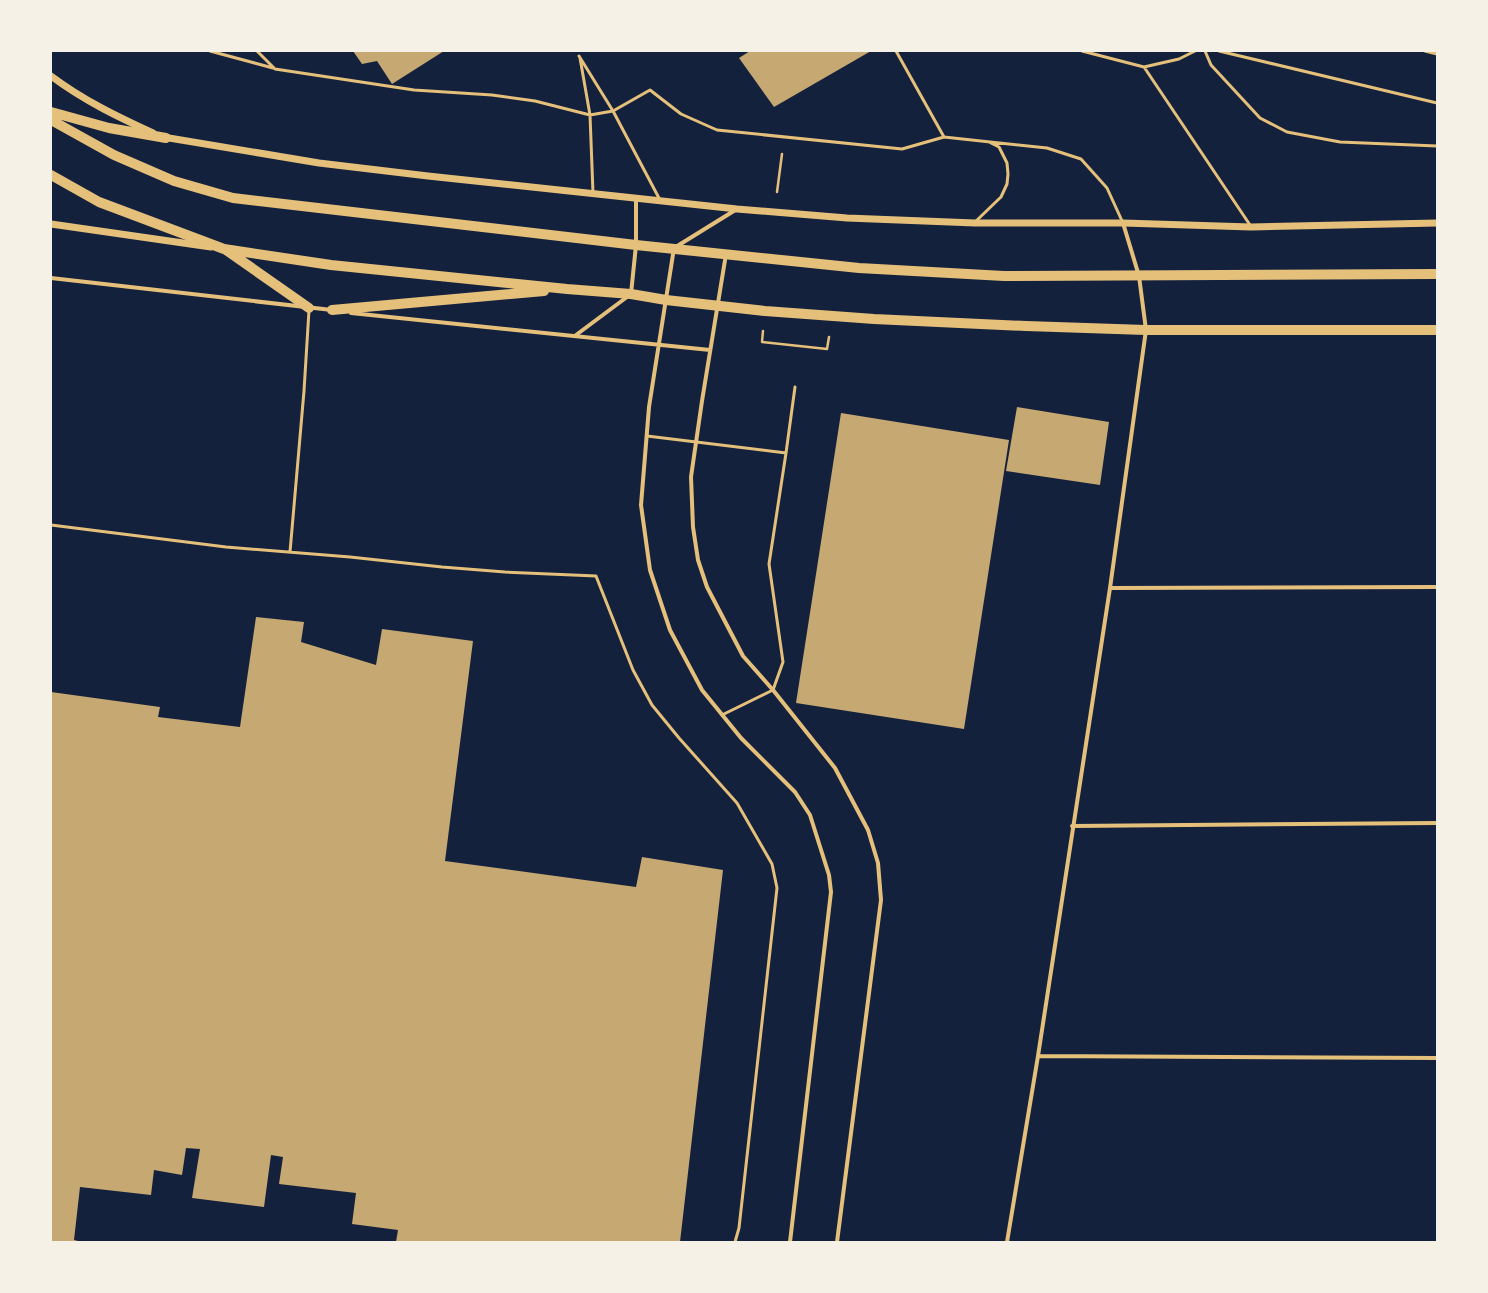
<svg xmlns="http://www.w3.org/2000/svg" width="1488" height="1293" font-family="Helvetica,sans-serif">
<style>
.building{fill:#c6a872}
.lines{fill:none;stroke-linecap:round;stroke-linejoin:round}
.path{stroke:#e5c07b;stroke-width:2.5}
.service{stroke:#e5c07b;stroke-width:3}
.minor{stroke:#e5c07b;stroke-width:4}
.tertiary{stroke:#e5c07b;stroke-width:7}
.primary{stroke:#e5c07b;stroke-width:10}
</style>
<rect width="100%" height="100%" fill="#14213d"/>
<path class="building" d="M 353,51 L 444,51 L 392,84 L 377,61 L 362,64 Z
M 750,51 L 871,51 L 774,107 L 739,58 Z
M 1017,407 L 1109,422 L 1100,485 L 1006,471 Z
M 841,413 L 1009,440 L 964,729 L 796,703 Z
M 256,617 L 304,622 L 301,642 L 376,665 L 382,629 L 473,641 L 445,861 L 636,887 L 642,857 L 723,870 L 680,1242 L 396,1242 L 398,1230 L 352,1224 L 356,1193 L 279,1184 L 283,1157 L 271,1155 L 264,1207 L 192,1198 L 200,1149 L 186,1148 L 182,1175 L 154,1170 L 151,1195 L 80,1187 L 74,1240 L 78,1241 L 78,1242 L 51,1242 L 51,692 L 160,707 L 158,717 L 240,727 Z"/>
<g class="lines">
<path class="path" d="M 777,192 L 782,154
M 763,331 L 762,342 L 827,349 L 829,337"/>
<path class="service" d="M 210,51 L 273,68
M 257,51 L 275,69 L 414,90 L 492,95 L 535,101 L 590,115 L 613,111 L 650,90 L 681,114 L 717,130 L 902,149 L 944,137 L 1047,148 L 1081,159 L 1107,188 L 1123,223
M 896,51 L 944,137
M 1082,51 L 1144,67 L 1179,59 L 1195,51
M 1205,51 L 1211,65 L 1260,118 L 1287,132 L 1340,142 L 1437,146
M 1219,51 L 1437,103
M 1425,51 L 1437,54
M 579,56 L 613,111 L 660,200
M 580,58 L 590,115 L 593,193
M 1144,67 L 1250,225
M 975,222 L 1001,197 L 1007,184 L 1008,174 L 1007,163 L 999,147 L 989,142
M 647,436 L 786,453 L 769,564 L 783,662 L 773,690 L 722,715
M 786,453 L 795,387
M 51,525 L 226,547 L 350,557 L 442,567 L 505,572 L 596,576 L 633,670 L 652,705 L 679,738 L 737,803 L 772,864 L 777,888 L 739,1228 L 735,1242
M 290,552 L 304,391 L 309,310"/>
<path class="minor" d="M 737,209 L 674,248 L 649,407 L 641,505 L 650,570 L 670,630 L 702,690 L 741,738 L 795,792 L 810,815 L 829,875 L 831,892 L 790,1242
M 726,254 L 702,401 L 691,477 L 693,527 L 698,560 L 707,587 L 743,656 L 773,690 L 835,768 L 868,830 L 878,863 L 881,900 L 837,1242
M 51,278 L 332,310
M 351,313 L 710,350
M 576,335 L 631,294 L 636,245 L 636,198
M 1110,588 L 1437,587
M 1072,826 L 1437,823
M 1038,1056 L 1437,1058
M 1007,1242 L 1038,1056 L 1110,588 L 1146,330 L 1139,276 L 1123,223"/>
<path class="tertiary" d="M 51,76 C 83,100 116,116 153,133
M 163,137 L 319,163 L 428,176 L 737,209 L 847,218 L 975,223 L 1123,223 L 1251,227 L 1437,223
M 51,224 L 211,247"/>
<path class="primary" d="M 51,112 L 109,128 L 166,138
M 51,120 L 114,155 L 174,181 L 233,198 L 636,245 L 859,268 L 1004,276 L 1437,274
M 51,175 L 99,202 L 224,249 L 331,265 L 567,289 L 631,294 L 666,300 L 765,311 L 874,319 L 1026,326 L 1146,330 L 1437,330
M 226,250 L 309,308
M 332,310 L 544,291"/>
</g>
<rect width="1488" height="1293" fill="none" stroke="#f6f1e7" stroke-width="104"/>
</svg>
